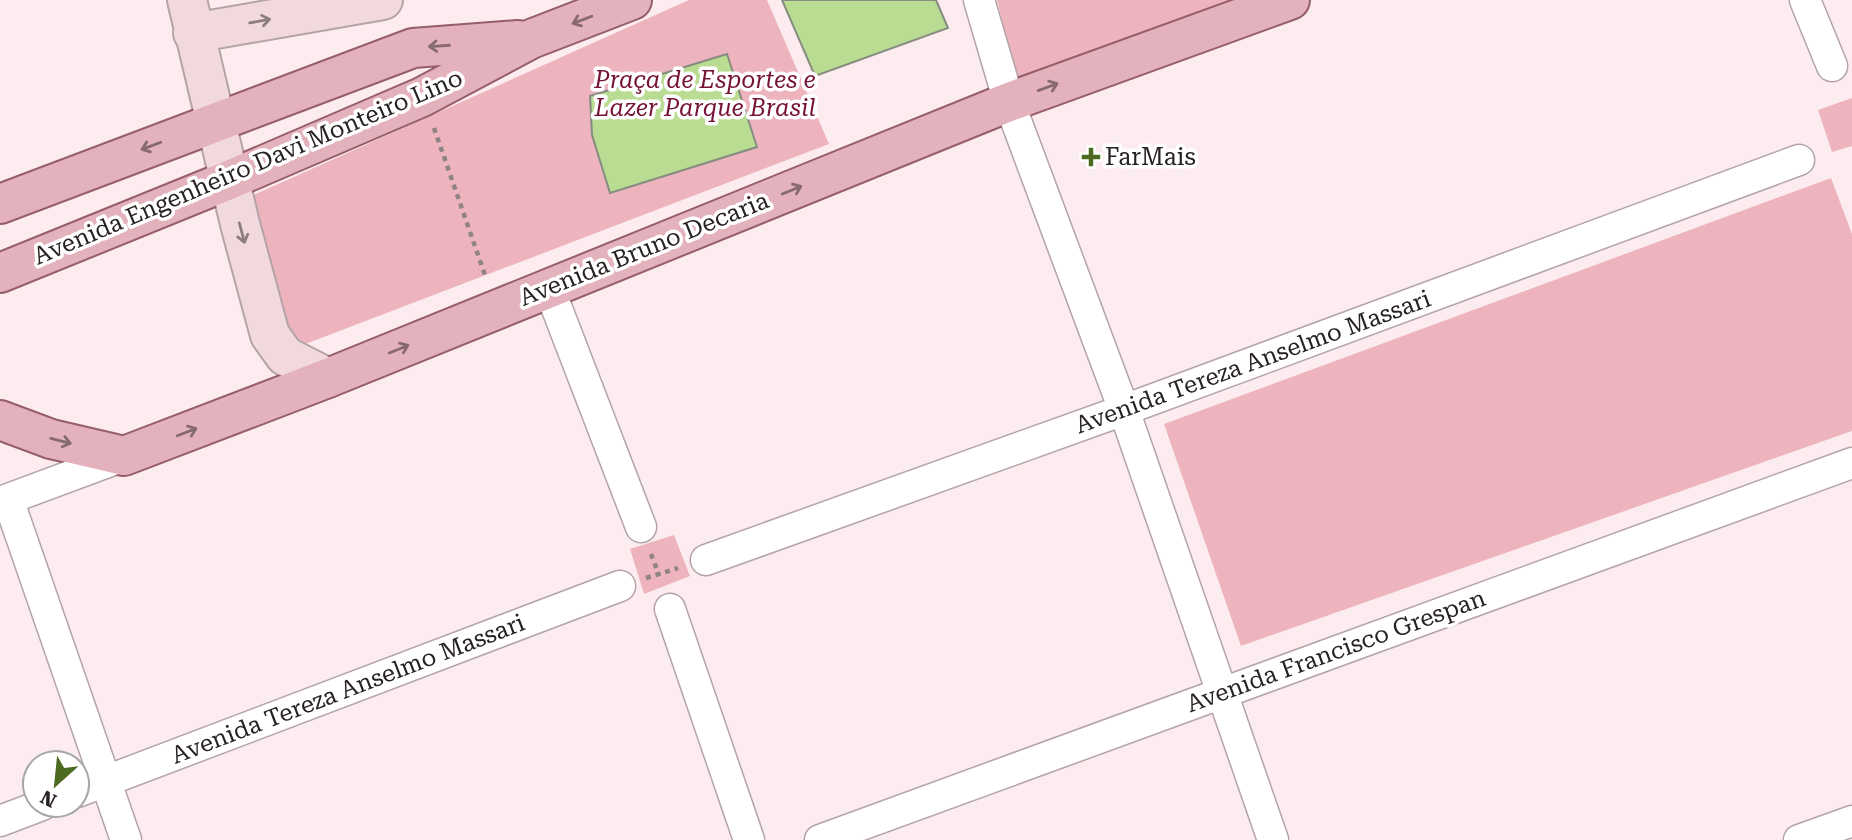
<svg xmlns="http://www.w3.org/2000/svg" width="1852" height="840" font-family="'Roboto Serif',serif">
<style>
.green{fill:#edb4be}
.building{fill:#badc92;stroke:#868c80;stroke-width:2}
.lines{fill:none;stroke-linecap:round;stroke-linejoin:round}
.street-casing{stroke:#b4a4a7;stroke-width:33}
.secondary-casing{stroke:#b4a4a7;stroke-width:42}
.primary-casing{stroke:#965e6a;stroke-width:42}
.path{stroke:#8f8385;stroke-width:4.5;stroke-dasharray:5 5;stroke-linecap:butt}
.street{stroke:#fff;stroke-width:30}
.secondary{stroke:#f2d9de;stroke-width:38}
.primary{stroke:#e4b2bc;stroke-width:38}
.oneway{stroke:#866a6f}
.oneway2{stroke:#8c7d80}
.poi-dot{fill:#4c6b20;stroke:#fff;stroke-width:2.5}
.labels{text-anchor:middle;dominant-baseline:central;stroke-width:7;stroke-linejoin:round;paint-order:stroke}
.park-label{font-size:24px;font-style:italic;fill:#761235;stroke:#fff}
.poi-label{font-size:24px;fill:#272122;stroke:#fff;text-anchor:start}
.street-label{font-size:24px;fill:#272122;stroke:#fff}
</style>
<rect width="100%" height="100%" fill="#fdecef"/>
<path class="green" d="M 689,0 L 767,0 L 829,144 L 295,348 L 247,198 Z
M 997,0 L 1253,0 L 1017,85 Z
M 1852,98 L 1852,146 L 1832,152 L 1818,110 Z
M 1831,178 L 1852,234 L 1852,431 L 1241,646 L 1164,424 Z
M 674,535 L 690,576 L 644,594 L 630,549 Z"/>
<path class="building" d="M 782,0 L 936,0 L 948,28 L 815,76 Z
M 727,54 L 757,147 L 610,193 L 592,135 L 590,96 Z"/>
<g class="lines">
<defs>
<path id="street" d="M 979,0 L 1009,102 L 1124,410 L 1273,840
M 1805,0 L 1832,66
M 549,288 L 641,527
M 8,499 L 126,840
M 0,502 L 124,456
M 706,560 L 1124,410 L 1799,160
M 670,609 L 749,840
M 77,792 L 620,586
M 0,821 L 42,805
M 820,840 L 1852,463
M 1799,840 L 1852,821"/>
<path id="secondary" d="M 187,0 L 240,224 L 270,335 L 285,356 L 328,378
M 193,33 L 383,0"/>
<path id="primary" d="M 0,204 L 413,48 L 518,40
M 0,273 L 229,180 L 422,97 L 531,39 L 632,0
M 0,420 L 51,439 L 124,456 L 328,378 L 1009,102 L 1290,0"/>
</defs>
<use href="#street" class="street-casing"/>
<use href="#secondary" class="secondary-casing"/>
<use href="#primary" class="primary-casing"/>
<path class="path" d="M 434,128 L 486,278
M 651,554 L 659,575
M 646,578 L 678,568"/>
<use href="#street" class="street"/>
<use href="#secondary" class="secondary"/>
<use href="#primary" class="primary"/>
</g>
<defs><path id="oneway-shaft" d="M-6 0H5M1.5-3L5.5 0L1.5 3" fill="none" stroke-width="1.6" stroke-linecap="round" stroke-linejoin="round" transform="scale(1.75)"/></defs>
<g class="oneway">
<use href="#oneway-shaft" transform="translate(582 20) rotate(159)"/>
<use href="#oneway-shaft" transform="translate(439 46) rotate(176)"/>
<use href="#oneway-shaft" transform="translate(1048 87) rotate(-20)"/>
<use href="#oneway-shaft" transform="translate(151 146) rotate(159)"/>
<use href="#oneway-shaft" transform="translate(792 190) rotate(-22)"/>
<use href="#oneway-shaft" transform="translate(399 349) rotate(-22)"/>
<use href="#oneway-shaft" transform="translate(187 432) rotate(-21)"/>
<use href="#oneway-shaft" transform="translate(61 441) rotate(14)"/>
</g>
<g class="oneway2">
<use href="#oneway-shaft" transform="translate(260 21) rotate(-10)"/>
<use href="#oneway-shaft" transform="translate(242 233) rotate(75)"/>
</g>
<path class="poi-dot" d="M1087.5 146.5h7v7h7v7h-7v7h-7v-7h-7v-7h7z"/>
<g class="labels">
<g class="park-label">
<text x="705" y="80">Praça de Esportes e<tspan x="705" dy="28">Lazer Parque Brasil</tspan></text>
</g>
<g class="poi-label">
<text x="1105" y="157">FarMais</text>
</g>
<g class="street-label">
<text transform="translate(248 167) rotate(-23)">Avenida Engenheiro Davi Monteiro Lino</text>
<text transform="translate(644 249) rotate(-22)">Avenida Bruno Decaria</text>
<text transform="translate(1253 362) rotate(-20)">Avenida Tereza Anselmo Massari</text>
<text transform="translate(1336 651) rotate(-20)">Avenida Francisco Grespan</text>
<text transform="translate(348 689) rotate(-21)">Avenida Tereza Anselmo Massari</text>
</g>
</g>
<g transform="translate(56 784) rotate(207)"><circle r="33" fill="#ffffff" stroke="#a9a6a7" stroke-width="2"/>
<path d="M0-5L12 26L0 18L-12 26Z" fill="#4c6b20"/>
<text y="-10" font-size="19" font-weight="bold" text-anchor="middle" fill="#272122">N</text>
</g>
</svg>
